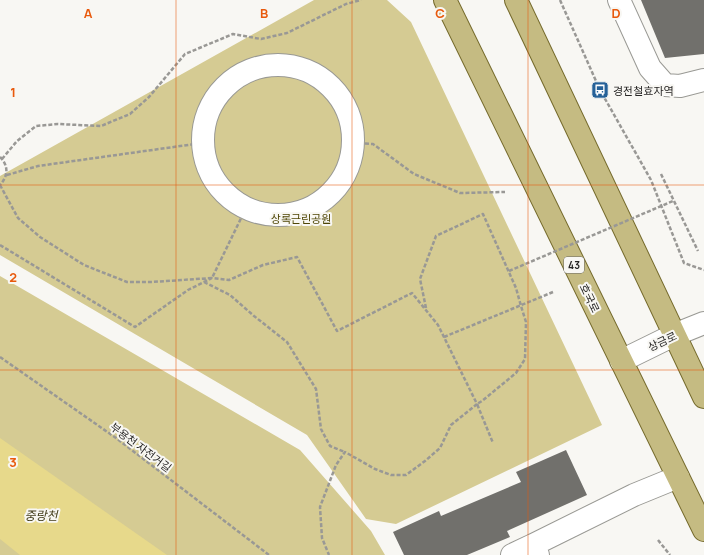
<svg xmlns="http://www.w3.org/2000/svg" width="704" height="555" font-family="Manrope,'Noto Sans KR',sans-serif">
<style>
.green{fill:#d5cb93}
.water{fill:#e7d98b}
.building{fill:#71706c}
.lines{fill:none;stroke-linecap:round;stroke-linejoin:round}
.street-casing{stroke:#999994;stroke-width:24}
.primary-casing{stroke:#756a2c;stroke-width:24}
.path{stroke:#999895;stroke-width:2.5;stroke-dasharray:4 2;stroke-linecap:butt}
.street{stroke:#fff;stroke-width:22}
.primary{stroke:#c5bb82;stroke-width:22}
.path-bridge{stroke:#999895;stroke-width:2.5;stroke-dasharray:4 2;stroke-linecap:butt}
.grid{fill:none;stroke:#e8590c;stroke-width:1;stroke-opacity:0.55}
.labels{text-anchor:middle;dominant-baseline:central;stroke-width:4;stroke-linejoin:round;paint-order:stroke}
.shield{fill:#f8f7f3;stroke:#666563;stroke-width:1}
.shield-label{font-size:10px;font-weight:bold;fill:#272625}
.poi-label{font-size:11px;fill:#272625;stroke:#f8f7f3;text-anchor:start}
.park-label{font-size:11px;fill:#4f4606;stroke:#f8f7f3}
.street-label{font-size:11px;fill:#272625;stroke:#f8f7f3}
.water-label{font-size:12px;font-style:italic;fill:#433d1b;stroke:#f8f7f3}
.grid-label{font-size:13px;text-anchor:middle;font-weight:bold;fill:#e8590c;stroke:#f8f7f3;stroke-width:4;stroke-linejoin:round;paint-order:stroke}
</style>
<rect width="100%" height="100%" fill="#f8f7f3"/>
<path class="green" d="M 314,0 L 387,0 L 411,22 L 602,425 L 396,524 L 366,519 L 307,435 L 0,255 L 0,176 Z
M 0,276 L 300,450 L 371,531 L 385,555 L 0,555 Z"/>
<path class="water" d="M 0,438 L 167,555 L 20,555 L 0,539 Z"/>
<path class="building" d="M 641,0 L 704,0 L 704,54 L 665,58 Z
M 566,450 L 587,495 L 507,531 L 510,537 L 467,555 L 404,555 L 393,532 L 439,511 L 441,516 L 521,482 L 516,472 Z"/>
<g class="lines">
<defs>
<path id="street" d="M 619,0 L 650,68 L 665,85 L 680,86 L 704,80
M203 140a75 75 0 1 1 150 0a75 75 0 1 1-150 0Z
M 621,361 L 674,335 L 704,323
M 512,555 L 533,545
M 538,555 L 533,545 L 634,495 L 678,477"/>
<path id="primary" d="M 445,0 L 704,530
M 516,0 L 704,397"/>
</defs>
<use href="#street" class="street-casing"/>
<use href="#primary" class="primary-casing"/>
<path class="path" d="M 560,0 L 600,90 L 651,180 L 684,263 L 704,270
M 353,143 L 373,144 L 414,174 L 460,193 L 505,192
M 0,157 C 9,166 8,176 0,185
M 2,159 L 17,141 L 36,126 L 58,124 L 101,126 L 130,114 L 149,97 L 185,54 L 233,34 L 261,39 L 287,33 L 346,4 L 361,0
M 661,174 L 698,251
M 7,175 L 38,166 L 202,143
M 0,185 L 18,218 L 40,237 L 84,265 L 127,282 L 152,282 L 212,278 L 246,208
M 0,245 L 135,327 L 188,290 L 212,278 L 229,280 L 263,265 L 297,257 L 337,331 L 412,293 L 438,325 L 477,404 L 451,425 L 440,448 L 425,461 L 406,475 L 391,475 L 375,469 L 345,452 L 336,465 L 320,507 L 322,538 L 329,555
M 204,282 L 230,295 L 254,316 L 287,342 L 316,389 L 321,429 L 330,446 L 345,452
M 426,308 L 420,279 L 436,236 L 483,214 L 516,288 L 521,306 L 526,322 L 525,359 L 516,373 L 482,401 L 477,404 L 493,443
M 444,337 L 553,292
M 0,357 L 116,438 L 269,555
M 658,540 L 670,555"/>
<use href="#street" class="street"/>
<use href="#primary" class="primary"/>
<path class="path-bridge" d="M 509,271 L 673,201"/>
</g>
<path class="grid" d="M 176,0 L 176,555M 352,0 L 352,555M 528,0 L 528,555M 0,185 L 704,185M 0,370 L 704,370"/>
<defs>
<symbol id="bus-square" viewBox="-11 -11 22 22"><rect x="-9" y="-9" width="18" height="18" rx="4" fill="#256198" stroke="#f8f7f3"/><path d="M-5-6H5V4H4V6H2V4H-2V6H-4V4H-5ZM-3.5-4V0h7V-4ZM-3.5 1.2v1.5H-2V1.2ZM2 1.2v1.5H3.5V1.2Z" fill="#fff"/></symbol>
</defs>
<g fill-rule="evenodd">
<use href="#bus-square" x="590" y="80" width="20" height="20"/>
</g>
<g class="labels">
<rect class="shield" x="564" y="257" width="20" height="16" rx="3"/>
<g class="shield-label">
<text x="574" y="265">43</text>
</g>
<g class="poi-label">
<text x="613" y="90">경전철효자역</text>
</g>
<g class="park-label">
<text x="301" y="218">상록근린공원</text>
</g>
<g class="street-label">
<text transform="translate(590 298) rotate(64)">호국로</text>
<text transform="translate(662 341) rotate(-25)">상금로</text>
<text transform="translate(141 447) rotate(37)">부용천 자전거길</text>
</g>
<g class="water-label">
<text x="41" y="515">중랑천</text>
</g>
</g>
<g class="grid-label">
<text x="88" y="18">A</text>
<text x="264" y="18">B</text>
<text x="440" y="18">C</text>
<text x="616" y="18">D</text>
<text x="13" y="97">1</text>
<text x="13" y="282">2</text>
<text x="13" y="467">3</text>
</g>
</svg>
